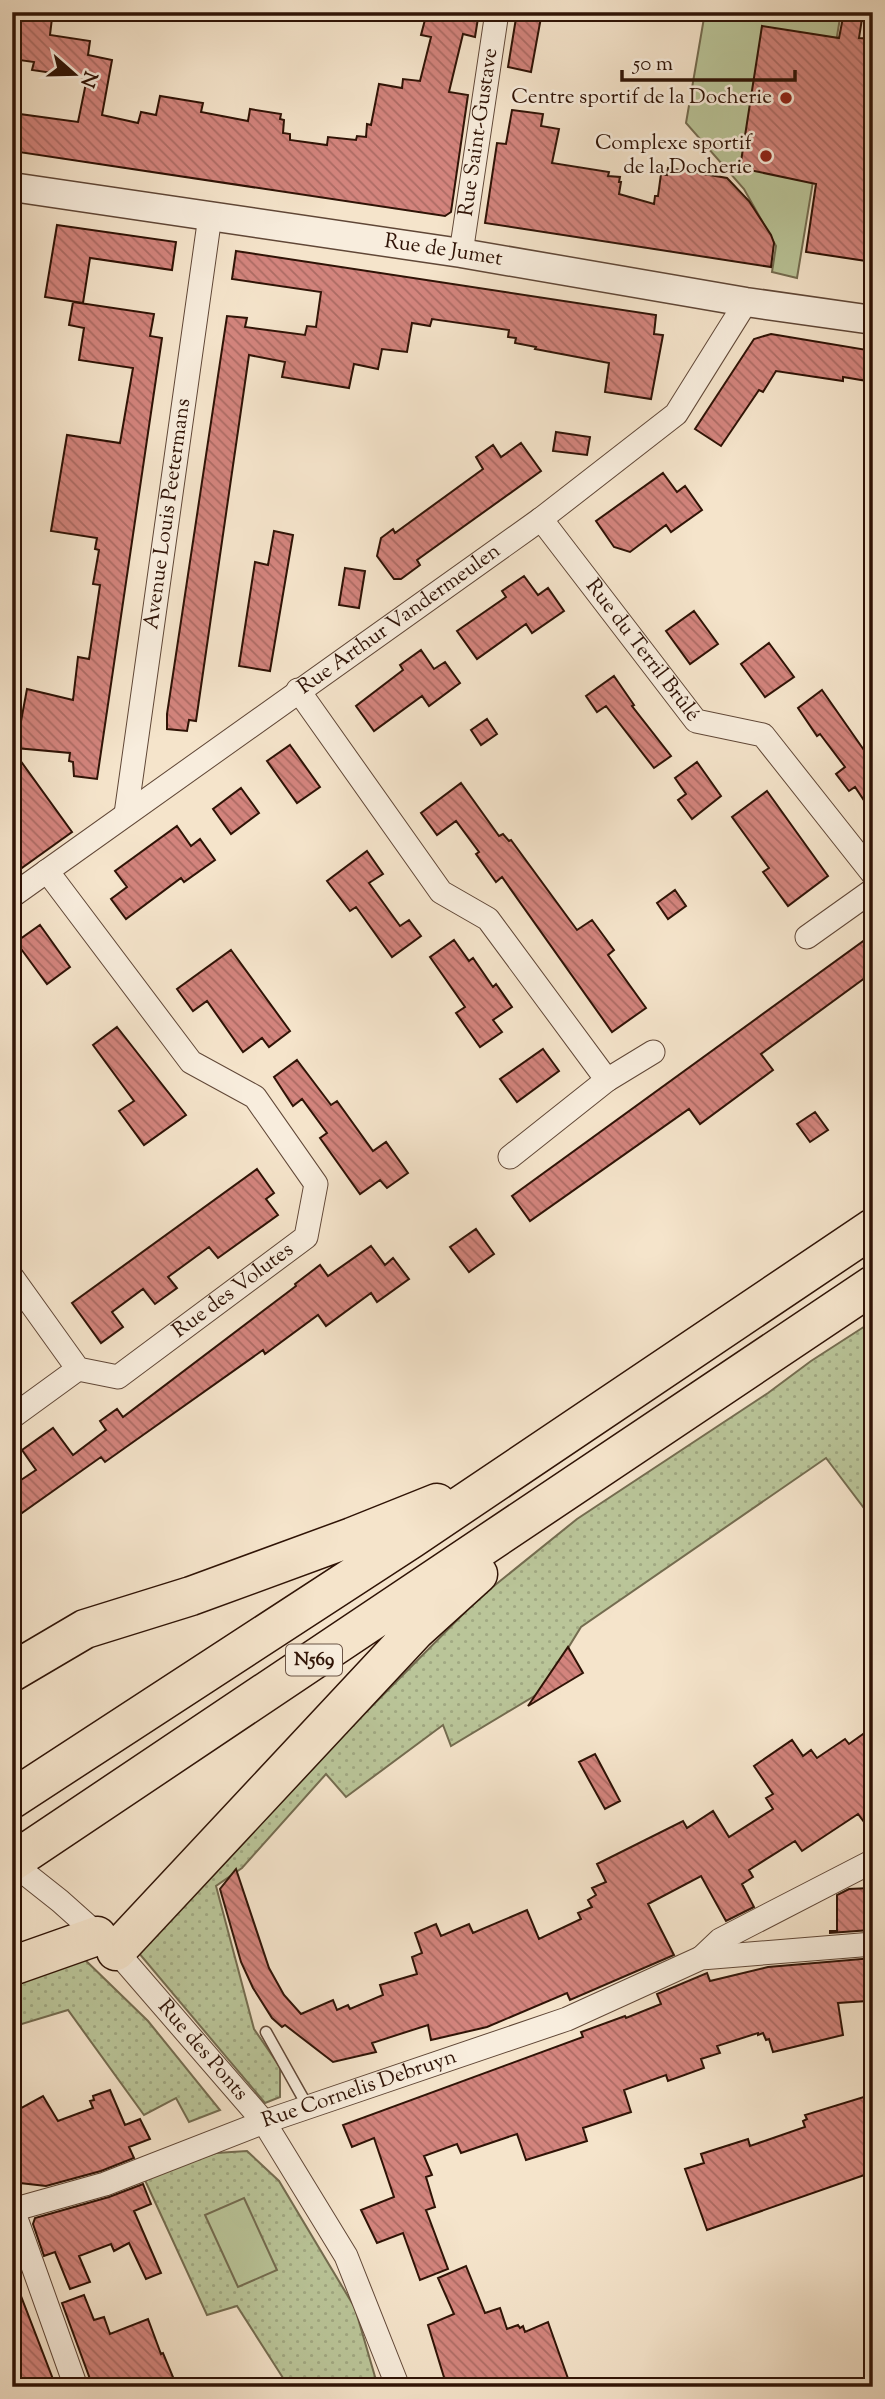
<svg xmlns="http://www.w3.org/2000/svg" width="885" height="2399" font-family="'Sorts Mill Goudy',serif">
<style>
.grass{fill:url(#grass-dots);stroke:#746c50;stroke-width:2}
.pitch{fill:#bac599;stroke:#746c50;stroke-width:2}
.building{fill:url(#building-back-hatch);stroke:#2f1306;stroke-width:2}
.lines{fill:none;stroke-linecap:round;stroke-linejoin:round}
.service-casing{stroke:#604737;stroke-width:13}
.minor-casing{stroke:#604737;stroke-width:25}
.tertiary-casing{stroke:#604737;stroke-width:31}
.trunk-casing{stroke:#2f1306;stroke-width:41}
.service{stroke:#f8eddd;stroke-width:10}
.minor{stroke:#f8eddd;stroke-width:23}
.tertiary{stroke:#f8eddd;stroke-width:28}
.trunk{stroke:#f5e4cb;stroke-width:38}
.poi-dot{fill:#8f2418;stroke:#f8eddd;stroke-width:2.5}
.labels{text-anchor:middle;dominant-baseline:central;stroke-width:5;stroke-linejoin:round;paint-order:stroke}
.shield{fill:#f8eddd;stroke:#6b5446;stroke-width:2}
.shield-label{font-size:19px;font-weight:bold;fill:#2f1306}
.poi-label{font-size:21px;fill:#2f1306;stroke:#f8eddd;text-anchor:end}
.street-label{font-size:21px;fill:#2f1306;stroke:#f8eddd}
</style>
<defs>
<pattern id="grass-dots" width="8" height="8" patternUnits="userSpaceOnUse" patternTransform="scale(1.75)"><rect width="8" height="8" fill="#bac599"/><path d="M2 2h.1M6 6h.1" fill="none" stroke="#a0a882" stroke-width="1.8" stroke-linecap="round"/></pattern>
<pattern id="building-back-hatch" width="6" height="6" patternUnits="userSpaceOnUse" patternTransform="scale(1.75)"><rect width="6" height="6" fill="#d3847d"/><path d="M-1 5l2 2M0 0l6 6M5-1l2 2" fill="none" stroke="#ac6b64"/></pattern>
</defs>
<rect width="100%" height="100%" fill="#f5e4cb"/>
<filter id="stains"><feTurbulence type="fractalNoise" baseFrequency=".00286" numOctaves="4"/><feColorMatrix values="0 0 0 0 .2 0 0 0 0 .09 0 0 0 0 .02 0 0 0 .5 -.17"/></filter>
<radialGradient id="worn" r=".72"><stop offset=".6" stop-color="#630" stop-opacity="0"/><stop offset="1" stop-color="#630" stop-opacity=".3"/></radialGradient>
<path class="grass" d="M 873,1321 L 873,1520 L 826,1458 L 581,1627 L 541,1692 L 451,1746 L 443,1725 L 346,1797 L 326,1774 L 242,1868 L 216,1886 L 254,2029 L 280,2067 L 280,2097 L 265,2103 L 138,1952 L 292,1787 L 479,1598 L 577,1519 L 768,1393 L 811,1361 Z
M 79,1954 L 148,2021 L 220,2110 L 189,2122 L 176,2098 L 144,2115 L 68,2010 L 12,2027 L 12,1984 Z
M 247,2151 L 279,2181 L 355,2308 L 378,2387 L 286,2387 L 285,2381 L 237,2306 L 207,2315 L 144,2178 L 216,2153 Z"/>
<path class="pitch" d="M 705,12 L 841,12 L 797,278 L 772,272 L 776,246 L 744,189 L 686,123 Z
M 244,2198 L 277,2270 L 238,2287 L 205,2215 Z"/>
<path class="building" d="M 17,12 L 52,18 L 50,35 L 90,41 L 88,55 L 112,60 L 102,115 L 138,123 L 141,112 L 156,115 L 160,96 L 203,103 L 201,112 L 248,121 L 250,109 L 281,114 L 280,119 L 284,120 L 283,133 L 290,134 L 290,140 L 327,145 L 328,137 L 356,140 L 357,136 L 366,137 L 367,124 L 371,125 L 379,84 L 402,88 L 403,79 L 420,81 L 431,37 L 421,35 L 427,12 L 479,12 L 475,37 L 463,34 L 449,92 L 468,95 L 451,212 L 445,216 L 12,151 L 12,113 L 78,122 L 87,78 L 32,70 L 34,62 L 12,59 Z
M 517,12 L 542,12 L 531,72 L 508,67 Z
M 844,12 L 863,12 L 859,38 L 873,39 L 873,262 L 806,252 L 816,184 L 740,168 L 762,26 L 839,38 Z
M 512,110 L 543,114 L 541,126 L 559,129 L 552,163 L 609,172 L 608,176 L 620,177 L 619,182 L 621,182 L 619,194 L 654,204 L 655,196 L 658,196 L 661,174 L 667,175 L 668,168 L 727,178 L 749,201 L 771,235 L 774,243 L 771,267 L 485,223 L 497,143 L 506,144 Z
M 57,225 L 176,242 L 172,270 L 90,258 L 83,303 L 45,297 Z
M 236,251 L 656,315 L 654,334 L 663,335 L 651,399 L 605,392 L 609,363 L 535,349 L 536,347 L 515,343 L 516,338 L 508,337 L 509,330 L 432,319 L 430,326 L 412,323 L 407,352 L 382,349 L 378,369 L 354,364 L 349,388 L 282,377 L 285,362 L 249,355 L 196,721 L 189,720 L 187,731 L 167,729 L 167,714 L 227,316 L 247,318 L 245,327 L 305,335 L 307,326 L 316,327 L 321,292 L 232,279 Z
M 73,302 L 154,314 L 150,336 L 162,338 L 97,779 L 74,776 L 73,762 L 69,761 L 70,753 L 16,748 L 27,689 L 73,700 L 78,657 L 89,659 L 100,585 L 93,584 L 99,550 L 95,549 L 97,538 L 51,531 L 67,435 L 120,443 L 133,368 L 79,360 L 84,328 L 69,325 Z
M 771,334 L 873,351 L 873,382 L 843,377 L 843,381 L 776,371 L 763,392 L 759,390 L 721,446 L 695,429 L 754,339 Z
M 556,432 L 590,437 L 587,455 L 553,451 Z
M 521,443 L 541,471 L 417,560 L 420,565 L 401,579 L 394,579 L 377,556 L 381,538 L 393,529 L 395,533 L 483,469 L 476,457 L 493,445 L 501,457 Z
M 663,473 L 677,492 L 685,486 L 702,510 L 671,532 L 666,525 L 630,552 L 614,547 L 596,521 Z
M 274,531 L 293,535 L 270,671 L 239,666 L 255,562 L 268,565 Z
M 345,568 L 365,571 L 359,608 L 339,605 Z
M 524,576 L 538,595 L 548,588 L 564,611 L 532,633 L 526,624 L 477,659 L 457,631 L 506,597 L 502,591 Z
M 694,611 L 718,644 L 690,664 L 666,631 Z
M 769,643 L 794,677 L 765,697 L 741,664 Z
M 421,650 L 434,669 L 445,662 L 460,683 L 429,706 L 422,696 L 374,731 L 356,706 L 403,670 L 400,665 Z
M 614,676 L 634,705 L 632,706 L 671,756 L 654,768 L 606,706 L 597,712 L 586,696 Z
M 822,690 L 873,763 L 873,814 L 855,787 L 849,791 L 836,774 L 845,767 L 820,734 L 817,736 L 798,708 Z
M 487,719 L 497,734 L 481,745 L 471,730 Z
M 290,745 L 320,787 L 297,803 L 267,761 Z
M 12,749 L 72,832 L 12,875 Z
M 697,762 L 721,796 L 692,819 L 678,800 L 686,794 L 675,778 Z
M 461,783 L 499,836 L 503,834 L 509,841 L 511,840 L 577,930 L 592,920 L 614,950 L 608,955 L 646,1008 L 612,1032 L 502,877 L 496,882 L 476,854 L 479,852 L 456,821 L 437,835 L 421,813 Z
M 241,788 L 259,813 L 231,834 L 213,809 Z
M 767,791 L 828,876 L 788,906 L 763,872 L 769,868 L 732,817 Z
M 177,826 L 191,846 L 200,839 L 215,860 L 184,882 L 181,878 L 126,919 L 111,899 L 127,887 L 115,871 Z
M 367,851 L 383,874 L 369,883 L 400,926 L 409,920 L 421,936 L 392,957 L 356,907 L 350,911 L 327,881 Z
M 675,890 L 686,906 L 668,919 L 657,903 Z
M 40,925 L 70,967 L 47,984 L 16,942 Z
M 873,934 L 873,972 L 761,1054 L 773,1070 L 700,1124 L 689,1109 L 530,1221 L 512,1196 Z
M 454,940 L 469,961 L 473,958 L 493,987 L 496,984 L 512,1007 L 493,1020 L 502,1032 L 480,1047 L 456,1013 L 465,1007 L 430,957 Z
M 231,950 L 290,1031 L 269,1047 L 262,1038 L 243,1052 L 207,1001 L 193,1011 L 177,989 Z
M 117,1027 L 186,1115 L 144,1145 L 119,1111 L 134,1101 L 93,1045 Z
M 543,1049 L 559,1071 L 517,1102 L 500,1079 Z
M 297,1060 L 331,1105 L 337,1101 L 373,1151 L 386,1142 L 408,1173 L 387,1188 L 380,1180 L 360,1194 L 320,1138 L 327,1133 L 302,1099 L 293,1106 L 274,1077 Z
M 815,1112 L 828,1130 L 810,1142 L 797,1124 Z
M 257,1169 L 274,1193 L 266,1199 L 278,1215 L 218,1258 L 209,1247 L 168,1277 L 177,1288 L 155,1304 L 143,1289 L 112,1312 L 123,1327 L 101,1343 L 72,1303 Z
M 476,1229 L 494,1254 L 469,1272 L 450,1247 Z
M 371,1246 L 385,1265 L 393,1258 L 409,1279 L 377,1302 L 371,1293 L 326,1326 L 318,1315 L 265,1354 L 263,1350 L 105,1462 L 101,1457 L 12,1520 L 12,1486 L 36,1470 L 22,1450 L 53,1428 L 73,1455 L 106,1430 L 100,1421 L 117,1409 L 123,1417 L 296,1286 L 295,1284 L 320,1265 L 328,1276 Z
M 568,1647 L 583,1673 L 528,1706 Z
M 873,1727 L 873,1834 L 858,1814 L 802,1851 L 795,1841 L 749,1870 L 753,1877 L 742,1884 L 754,1907 L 726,1921 L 701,1876 L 648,1904 L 674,1955 L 570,2000 L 567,1993 L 487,2027 L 431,2040 L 428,2025 L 372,2043 L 376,2052 L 333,2062 L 285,2025 L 282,2027 L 272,2018 L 253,1988 L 241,1962 L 220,1889 L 236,1869 L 269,1968 L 284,1995 L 301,2014 L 333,2000 L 337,2010 L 348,2005 L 350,2009 L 383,1995 L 380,1985 L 417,1974 L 412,1957 L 422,1953 L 415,1933 L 436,1924 L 441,1936 L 469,1924 L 473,1933 L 527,1910 L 539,1939 L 581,1919 L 578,1913 L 592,1907 L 588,1900 L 596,1895 L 592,1888 L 606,1882 L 597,1864 L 683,1821 L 687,1828 L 713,1811 L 729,1837 L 773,1809 L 766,1798 L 773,1794 L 754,1766 L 792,1740 L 803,1756 L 811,1750 L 817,1758 L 845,1739 L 849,1744 Z
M 595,1754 L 620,1801 L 605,1809 L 579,1762 Z
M 870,1888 L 870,1930 L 830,1933 L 830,1931 L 837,1931 L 837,1895 L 849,1889 Z
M 873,1958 L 873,1980 L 866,1980 L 867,2001 L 838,2003 L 843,2035 L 773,2052 L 769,2039 L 766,2040 L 763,2033 L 758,2035 L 758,2033 L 717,2046 L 720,2053 L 701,2059 L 704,2068 L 668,2081 L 666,2075 L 624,2090 L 631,2112 L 583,2128 L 587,2141 L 526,2160 L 517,2134 L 461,2153 L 457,2144 L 424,2156 L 432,2175 L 426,2177 L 435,2207 L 426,2210 L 448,2269 L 420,2280 L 403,2233 L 377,2243 L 361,2210 L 394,2197 L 374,2138 L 352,2147 L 343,2125 L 583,2037 L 581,2032 L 625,2016 L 626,2018 L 661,2004 L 657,1994 L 707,1973 L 710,1981 L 768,1967 Z
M 110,2090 L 125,2125 L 140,2119 L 150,2139 L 129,2147 L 134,2158 L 101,2171 L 46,2186 L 20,2183 L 12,2161 L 12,2113 L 43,2096 L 58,2121 L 93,2108 L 90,2101 L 94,2100 L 93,2096 Z
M 867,2096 L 869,2105 L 873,2104 L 873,2172 L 707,2230 L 685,2169 L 704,2163 L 701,2154 L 748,2139 L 750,2146 L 805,2127 L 803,2121 L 807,2119 L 805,2115 Z
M 143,2184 L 151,2204 L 134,2211 L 161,2273 L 146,2279 L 129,2243 L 114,2251 L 111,2244 L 79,2256 L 90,2282 L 70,2289 L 55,2252 L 44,2256 L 33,2224 L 35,2218 L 109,2197 Z
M 466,2266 L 485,2313 L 500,2308 L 507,2329 L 518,2325 L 520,2328 L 523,2326 L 525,2332 L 548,2322 L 571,2387 L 447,2387 L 428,2325 L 454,2314 L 438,2278 Z
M 12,2278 L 14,2278 L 56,2387 L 12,2387 Z
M 84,2295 L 94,2320 L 104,2317 L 110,2334 L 148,2319 L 161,2354 L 163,2353 L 175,2382 L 162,2387 L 93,2387 L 62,2303 Z"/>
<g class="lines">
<defs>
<path id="service" d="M 266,2032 L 308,2107"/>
<g id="minor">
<path id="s1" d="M 461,253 L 497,12"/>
<path id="s2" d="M 541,519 L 696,721 L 763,735 L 873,874"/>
<path d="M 298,690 L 441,892 L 488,919 L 607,1080"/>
<path id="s3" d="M 126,814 L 210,216"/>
<path id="s4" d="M 12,896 L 541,519 L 676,414 L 746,302"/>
<path d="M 807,937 L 873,890"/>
<path d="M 510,1157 L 607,1080 L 653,1052"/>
<path id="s5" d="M 12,1277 L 78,1369 L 118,1377 L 306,1237 L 316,1184 L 255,1097 L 191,1062 L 47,871"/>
<path d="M 12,1417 L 78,1369"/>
<path id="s6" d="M 12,1863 L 60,1901 L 116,1951 L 264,2122 L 346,2256 L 398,2387"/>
<path d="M 701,1958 L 720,1940 L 873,1861"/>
<path id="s7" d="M 12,2210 L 105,2184 L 264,2122 L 567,2019 L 701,1958 L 873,1944"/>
<path d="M 13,2210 L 76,2387"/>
</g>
<g id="tertiary">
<path id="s8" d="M 12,187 L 461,253 L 746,302 L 873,320"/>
</g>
<path id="trunk" d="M 12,1672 L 85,1629 L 191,1596 L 352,1537 L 437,1503
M 12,1799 L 411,1539 L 873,1228
M 12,1862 L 873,1285
M 116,1951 L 415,1631 L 478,1574
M 12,1966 L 97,1936"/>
</defs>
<use href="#service" class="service-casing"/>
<use href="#minor" class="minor-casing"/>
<use href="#tertiary" class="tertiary-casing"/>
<use href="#trunk" class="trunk-casing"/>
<use href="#service" class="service"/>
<use href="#minor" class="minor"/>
<use href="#tertiary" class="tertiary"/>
<use href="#trunk" class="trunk"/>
</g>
<g class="poi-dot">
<circle cx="786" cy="98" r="7"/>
<circle cx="766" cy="156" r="7"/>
</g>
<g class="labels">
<rect class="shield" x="286" y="1644.5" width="56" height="31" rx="5"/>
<g class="shield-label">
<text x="314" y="1660">N569</text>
</g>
<g class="poi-label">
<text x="772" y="98">Centre sportif de la Docherie</text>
<text x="752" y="144">Complexe sportif<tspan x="752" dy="24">de la Docherie</tspan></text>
</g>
<g class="street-label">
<text stroke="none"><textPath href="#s1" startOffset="122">Rue Saint-Gustave</textPath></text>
<text stroke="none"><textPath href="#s8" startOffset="436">Rue de Jumet</textPath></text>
<text stroke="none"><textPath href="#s3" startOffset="303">Avenue Louis Peetermans</textPath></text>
<text stroke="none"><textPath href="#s4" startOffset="476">Rue Arthur Vandermeulen</textPath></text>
<text stroke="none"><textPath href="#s2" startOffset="166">Rue du Terril Brûlé</textPath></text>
<text stroke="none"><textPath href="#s5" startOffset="298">Rue des Volutes</textPath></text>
<text stroke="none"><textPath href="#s6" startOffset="268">Rue des Ponts</textPath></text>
<text stroke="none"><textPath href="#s7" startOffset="368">Rue Cornelis Debruyn</textPath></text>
</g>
</g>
<rect width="885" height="2399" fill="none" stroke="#f5e4cb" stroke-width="42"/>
<rect x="14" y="14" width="857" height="2371" fill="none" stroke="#2f1306" stroke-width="3.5"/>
<rect x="21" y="21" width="843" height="2357" fill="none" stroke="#2f1306" stroke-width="2"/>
<g transform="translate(74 74) rotate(110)" stroke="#f8eddd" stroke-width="5" paint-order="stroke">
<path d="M0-5L12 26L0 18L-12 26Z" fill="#2f1306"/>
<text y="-10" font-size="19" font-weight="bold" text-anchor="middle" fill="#2f1306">N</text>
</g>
<path d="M622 70v10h173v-10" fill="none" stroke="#2f1306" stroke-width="3.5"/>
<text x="633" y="70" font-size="21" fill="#2f1306" stroke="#f8eddd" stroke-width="5" paint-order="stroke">50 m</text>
<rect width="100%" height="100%" filter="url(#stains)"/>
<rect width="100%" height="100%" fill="url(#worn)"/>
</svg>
